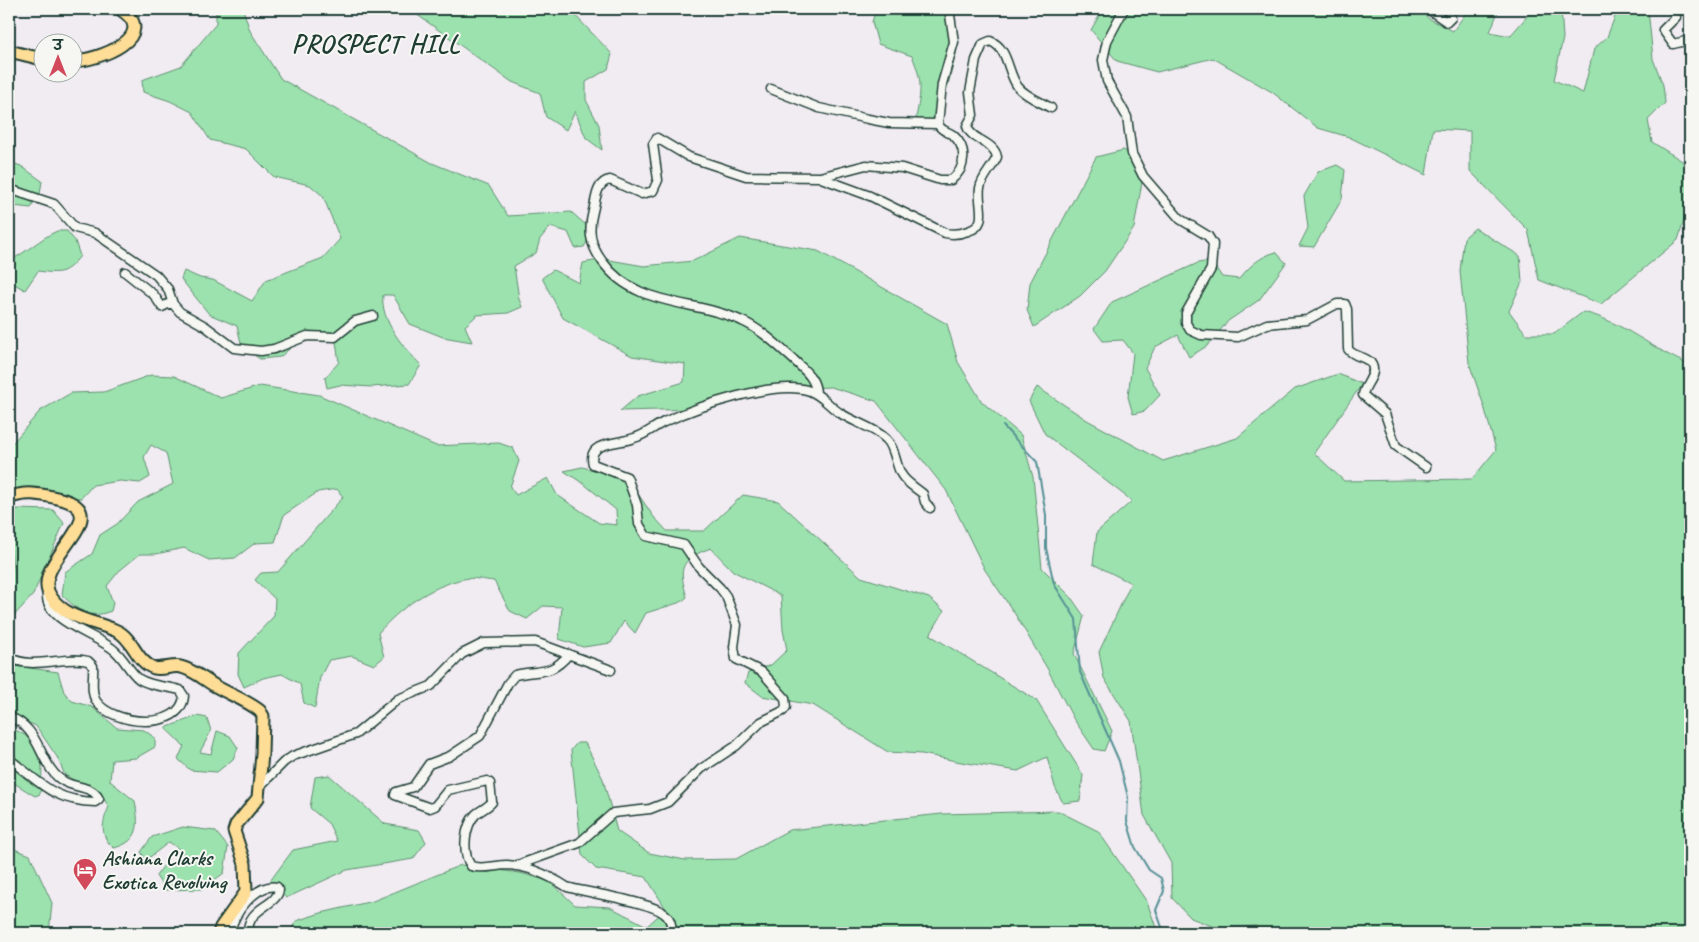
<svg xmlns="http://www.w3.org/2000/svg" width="1699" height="942" font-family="Caveat,'Playpen Sans Deva',sans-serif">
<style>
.green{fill:#9ce2ae;stroke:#5e9071}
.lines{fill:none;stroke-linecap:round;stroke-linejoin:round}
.stream{stroke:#569295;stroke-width:2}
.minor-casing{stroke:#1f3d34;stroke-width:11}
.highway-casing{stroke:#1f3d34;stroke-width:15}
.minor{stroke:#f6f6f2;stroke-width:8}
.highway{stroke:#fedd96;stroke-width:11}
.labels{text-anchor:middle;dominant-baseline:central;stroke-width:4;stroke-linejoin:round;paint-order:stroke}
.poi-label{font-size:21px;font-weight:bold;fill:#1f3d34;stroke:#f6f6f2;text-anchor:start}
.district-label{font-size:26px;font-weight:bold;letter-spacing:1px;fill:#1f3d34;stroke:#f6f6f2}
</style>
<rect width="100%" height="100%" fill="#f1ebf2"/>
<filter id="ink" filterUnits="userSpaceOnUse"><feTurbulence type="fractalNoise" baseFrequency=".02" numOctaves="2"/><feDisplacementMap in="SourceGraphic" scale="10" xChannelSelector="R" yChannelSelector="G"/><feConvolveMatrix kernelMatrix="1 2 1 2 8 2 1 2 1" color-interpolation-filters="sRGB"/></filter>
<g filter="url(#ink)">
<path class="green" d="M 216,9 L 243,9 L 250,31 L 281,79 L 432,163 L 489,186 L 508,216 L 571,212 L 593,231 L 584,247 L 575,248 L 568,232 L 550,227 L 540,239 L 536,253 L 514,266 L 519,299 L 522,307 L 508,313 L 477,315 L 465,326 L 472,342 L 443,337 L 410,324 L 393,295 L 383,295 C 380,321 404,348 421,365 L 409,384 L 372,387 L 340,385 L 327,388 L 325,378 L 339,362 L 336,342 L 310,331 L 280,357 L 260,359 L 242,347 L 237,326 L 209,314 L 181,279 L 184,271 L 200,278 L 213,280 L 252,301 L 266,280 L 323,258 L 340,239 L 323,196 L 310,185 L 274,177 L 246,149 L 210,140 L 192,112 L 170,101 L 143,92 L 142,80 L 181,66 L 216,24 Z
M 409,9 L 569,9 L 612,54 L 608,69 L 586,82 L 586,100 L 599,125 L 602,150 L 586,138 L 575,111 L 566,130 L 546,117 L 540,93 L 512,82 Z
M 876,9 L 957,9 L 953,20 L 956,54 L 940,115 L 924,124 L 916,118 C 921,91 923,81 912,56 L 878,44 L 872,22 Z
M 1103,9 L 1418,9 L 1428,18 L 1453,31 L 1469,9 L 1499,9 L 1490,32 L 1510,36 L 1530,13 L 1561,9 L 1563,38 L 1554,80 L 1583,93 L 1594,49 L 1607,37 L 1618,9 L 1648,9 L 1653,59 L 1663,85 L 1665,103 L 1648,120 L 1652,142 L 1690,166 L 1690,201 L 1678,240 L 1601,304 L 1539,280 L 1528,230 L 1470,171 L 1470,131 L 1433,129 L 1426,175 L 1349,137 L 1318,128 L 1272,92 L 1213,58 L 1157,72 L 1117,61 L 1091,30 Z
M 1124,150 L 1134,158 L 1142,182 L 1134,228 L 1105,271 L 1080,296 L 1034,327 L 1027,310 L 1030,283 L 1096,157 Z
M 9,162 L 21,166 L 42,181 L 40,194 L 31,208 L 13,206 L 9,195 Z
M 1337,165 L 1345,170 L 1342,199 L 1314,247 L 1299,246 L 1308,228 L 1304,196 L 1318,172 Z
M 1475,228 L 1520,256 L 1522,282 L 1509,311 L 1526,334 L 1554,334 L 1583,312 C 1622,321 1653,350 1690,365 L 1690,933 L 1261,933 L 1256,926 L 1217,928 L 1191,918 L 1172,898 L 1171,863 L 1144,815 L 1131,721 L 1104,678 L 1099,652 L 1131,583 L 1093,564 L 1097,532 L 1132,501 L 1045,434 L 1029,401 L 1037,387 L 1087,420 L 1163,461 L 1237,438 L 1295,389 L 1338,374 L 1362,384 L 1314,453 L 1344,481 L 1472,479 L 1496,450 L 1484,406 L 1469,363 L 1460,271 L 1464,238 Z
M 57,231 L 67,231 L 75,241 L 80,256 C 66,274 60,274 38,271 L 25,290 L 9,281 L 9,261 C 26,253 39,239 57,231 Z
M 740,238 L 818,251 L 947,324 L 958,362 L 982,402 L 1021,435 L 1033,477 L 1042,568 L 1070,596 L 1084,616 L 1074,654 L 1112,731 L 1104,751 L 1094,749 L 1073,718 L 1047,668 L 1015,614 L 985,570 L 946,490 L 876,401 L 831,387 L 779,389 L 700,409 L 620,411 L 638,396 L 684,382 L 685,364 L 632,356 L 563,318 L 542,278 L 553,270 L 579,283 L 583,263 L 604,259 L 644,266 L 693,261 Z
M 1276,252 L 1286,263 L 1259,300 L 1228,321 L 1207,346 L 1189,357 L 1178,335 L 1155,347 L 1145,368 L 1160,395 L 1145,411 L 1133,414 L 1128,397 L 1133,353 L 1123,340 L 1103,341 L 1094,329 L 1112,302 L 1198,263 L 1211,261 L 1222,277 L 1239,279 C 1250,266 1259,257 1276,252 Z
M 151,375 L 174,376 L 221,398 L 260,386 L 319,395 L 436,446 L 499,443 L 513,448 L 519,461 L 510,487 L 516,495 L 548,478 L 557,495 L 599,523 L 617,525 L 616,510 L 584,484 L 564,471 L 582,467 L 628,479 L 653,516 L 667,531 L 704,531 L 743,495 L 778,501 L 861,577 L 929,598 L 944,611 L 930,635 L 1036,700 L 1083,775 L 1080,801 L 1063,803 L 1055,787 L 1047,757 L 1018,771 L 961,762 L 922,754 L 888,752 L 813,705 L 762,696 L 745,683 L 748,673 L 771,665 L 787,650 L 783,630 L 781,596 L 733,571 L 711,548 C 680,559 678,568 687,597 L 681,602 L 646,613 L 635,633 L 624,621 L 611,643 L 583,647 L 559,639 L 562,607 L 543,606 L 527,619 L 510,611 L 494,581 C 485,580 472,577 463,579 C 429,587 400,608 378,633 L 384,657 L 374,665 L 352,656 L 329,660 L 320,677 L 315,708 L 304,703 L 300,684 L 282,674 L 263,678 L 244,687 L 238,674 L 239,653 L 274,616 L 275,599 L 255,580 L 261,573 L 278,572 L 343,497 L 337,489 L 318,492 L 284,515 L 275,542 L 255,543 L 235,558 L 209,560 L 184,548 L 156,554 L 140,554 L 119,571 L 107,586 L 113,603 L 111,611 C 88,620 78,610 62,595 L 65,572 L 92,554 L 100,535 L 117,524 L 138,502 L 173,484 L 166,453 L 151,445 L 144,457 L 150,477 L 140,483 L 120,481 L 93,485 L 81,498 L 9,498 L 9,447 L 40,411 L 71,393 L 104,392 Z
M 14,509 L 53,510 L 64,523 L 33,595 L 10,620 L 9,574 L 13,566 L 11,549 L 9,548 L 9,512 Z
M 9,665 L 58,672 L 64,692 L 72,701 L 92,707 L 117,728 L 144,730 L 155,738 L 155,747 L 136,758 L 112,760 L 110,781 L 135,801 C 139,824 141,841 114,848 C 99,836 102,822 109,807 L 102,796 L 65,775 L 57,757 L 36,726 L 9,714 Z
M 197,716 L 207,718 L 211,731 L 200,752 L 211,754 L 217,731 L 230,736 L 238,748 L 233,759 L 217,772 L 190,770 L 178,759 L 184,746 L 165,728 Z
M 9,727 C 45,742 44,760 40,794 L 35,796 L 9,780 Z
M 577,743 L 585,743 L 603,779 L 617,831 L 649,853 L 685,860 L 736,859 L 789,830 L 942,814 L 1058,811 L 1098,831 L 1147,902 L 1158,933 L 289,933 L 296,921 L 321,913 L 373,901 L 461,865 L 520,873 L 549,881 L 575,905 L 610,907 L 647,926 L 666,909 L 646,877 L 596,869 L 582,855 L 571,750 Z
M 329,775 L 385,824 L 419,830 L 426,842 L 413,859 L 347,870 L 286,898 L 270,881 L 293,850 L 337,841 L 329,824 L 310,808 L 315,777 Z
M 183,827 L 215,831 L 228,847 L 224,873 L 202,889 L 165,890 L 156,876 L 165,864 L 184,862 L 182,851 L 169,842 L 146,860 L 141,852 L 152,837 Z
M 9,847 L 30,855 L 52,903 L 49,933 L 9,933 Z"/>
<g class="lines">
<path class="stream" d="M 1003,426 L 1037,462 L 1046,515 L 1046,548 L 1054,584 L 1076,619 L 1080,672 L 1119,761 L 1128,797 L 1127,821 L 1135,847 L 1149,870 L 1161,878 L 1164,891 L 1156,910 L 1164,933"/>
<defs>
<path id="minor" d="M 1124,9 L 1107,41 L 1103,60 L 1107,81 L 1127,117 L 1132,154 L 1143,176 L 1180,219 L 1208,236 L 1213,244 L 1211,269 L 1186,313 L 1186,323 L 1190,330 L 1201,335 L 1238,337 L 1267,324 L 1307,320 L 1337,304 L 1345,304 L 1347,309 L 1348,349 C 1354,358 1368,356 1372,365 C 1377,375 1364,385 1363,395 L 1385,414 L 1396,446 L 1426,467
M 1428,9 L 1447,22 L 1451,18 L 1447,9
M 1673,9 L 1676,17 L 1663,30 L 1673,44 L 1690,40
M 771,89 L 819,108 L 868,119 L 889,123 L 938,124
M 821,178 L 870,196 L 945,233 C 954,235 960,234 968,231 C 990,225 977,204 980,188 C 982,177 993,167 997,157 C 994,141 971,141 967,126 L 973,115 L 970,92 L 976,60 L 983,44 L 990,41 C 1009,48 1007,73 1018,87 C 1025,96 1041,102 1051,108
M 9,189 L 54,204 L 75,228 L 95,233 L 156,275 L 168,289 L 173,304 L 180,312 L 205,326 L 234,348 L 261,351 L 274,349 L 307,336 L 335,337 L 355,321 L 373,316
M 125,272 L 154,295 L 162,307 L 172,302
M 816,394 C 816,378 804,370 794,360 C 779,347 761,329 742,321 C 695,299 635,308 602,261 C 590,245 588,230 593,211 C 596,200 596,182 610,180 L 642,194 L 653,191 L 658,180 L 653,144 L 657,138 L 689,157 L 746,176 L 820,177 L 866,165 L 902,168 L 940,180 L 951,180 C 966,169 968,148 953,135 C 947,131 941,131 938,124 L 942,84 L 954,42 L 950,15 L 952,9
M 569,654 C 550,677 539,669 515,675 L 508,683 L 480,736 L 450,756 L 429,764 L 413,787 L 396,792 L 395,795 L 430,808 L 435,806 L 448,790 L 487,781 L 490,783 L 492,802 C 488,807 481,810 476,814 C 464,826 462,853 471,866 C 482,870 496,865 507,865 C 528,866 550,876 567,887 C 587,893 654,902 666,915 C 671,920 672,927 671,933
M 9,657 C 31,671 64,655 88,661 L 93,666 C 94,678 90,691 96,701 C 112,725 181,732 184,696 L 180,690 C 167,686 152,687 139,679 C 129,671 124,658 114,650 C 96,634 43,621 47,593
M 9,717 C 42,727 39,769 65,782 C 76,788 93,786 99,799 L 95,802 C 53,801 40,782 9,759
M 260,786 L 284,762 L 293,756 L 356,734 L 398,699 L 431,686 L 462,654 L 484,643 L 535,642 L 611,670
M 515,866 L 579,843 L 613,813 L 650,809 L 668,802 L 701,769 L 736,746 L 761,722 L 783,711 L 786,707 L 785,698 L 762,672 L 736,659 L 734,647 L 737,625 L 726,596 L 720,588 L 699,567 L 684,545 L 646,536 L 639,524 L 637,505 L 627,477 L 593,464 C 586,441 620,444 634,438 C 645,435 654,427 664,422 C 697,407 776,379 810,391 C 823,396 829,406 840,413 C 855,423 874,427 886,439 C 895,447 895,463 901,474 C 906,483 915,487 923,494 L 925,502 L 930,508
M 230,933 C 233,914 256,883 277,887 L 279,890 C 276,907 247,907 248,933"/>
<path id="highway" d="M 9,51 L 42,59
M 72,61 C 98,61 162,36 120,9
M 9,498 C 25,491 40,494 57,498 C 125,513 26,562 51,597 C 66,619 95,621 117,631 C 133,638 136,662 154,668 C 163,670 172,665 181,667 C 194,670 206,681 217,687 C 231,695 248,701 260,711 L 263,716 L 262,754 L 258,798 L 236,825 L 234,831 L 245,864 L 246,892 L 221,927 L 219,933"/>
</defs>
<use href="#minor" class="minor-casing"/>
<use href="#highway" class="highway-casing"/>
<use href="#minor" class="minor"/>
<use href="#highway" class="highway"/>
</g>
</g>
<defs>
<symbol id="hotel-pin" viewBox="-11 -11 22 30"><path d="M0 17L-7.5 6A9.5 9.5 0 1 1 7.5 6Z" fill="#d1495b" stroke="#f6f6f2"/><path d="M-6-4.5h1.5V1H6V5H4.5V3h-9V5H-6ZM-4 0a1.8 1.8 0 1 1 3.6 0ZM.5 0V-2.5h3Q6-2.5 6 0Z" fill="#fff"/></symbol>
</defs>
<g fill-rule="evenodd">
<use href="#hotel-pin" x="71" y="856" width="28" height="38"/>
</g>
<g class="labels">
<g class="poi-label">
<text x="102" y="858">Ashiana Clarks<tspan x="102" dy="24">Exotica Revolving</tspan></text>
</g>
<g class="district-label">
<text x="376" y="43">PROSPECT HILL</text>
</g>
</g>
<rect width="1699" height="942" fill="none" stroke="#f6f6f2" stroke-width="30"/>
<rect x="15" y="15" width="1669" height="912" fill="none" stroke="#1f3d34" stroke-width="2" filter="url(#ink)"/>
<g transform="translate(58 58)"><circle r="24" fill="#f6f6f2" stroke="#a0aca6"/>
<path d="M0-4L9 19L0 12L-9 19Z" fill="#d1495b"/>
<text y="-8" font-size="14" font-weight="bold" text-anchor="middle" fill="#1f3d34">उ</text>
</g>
</svg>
